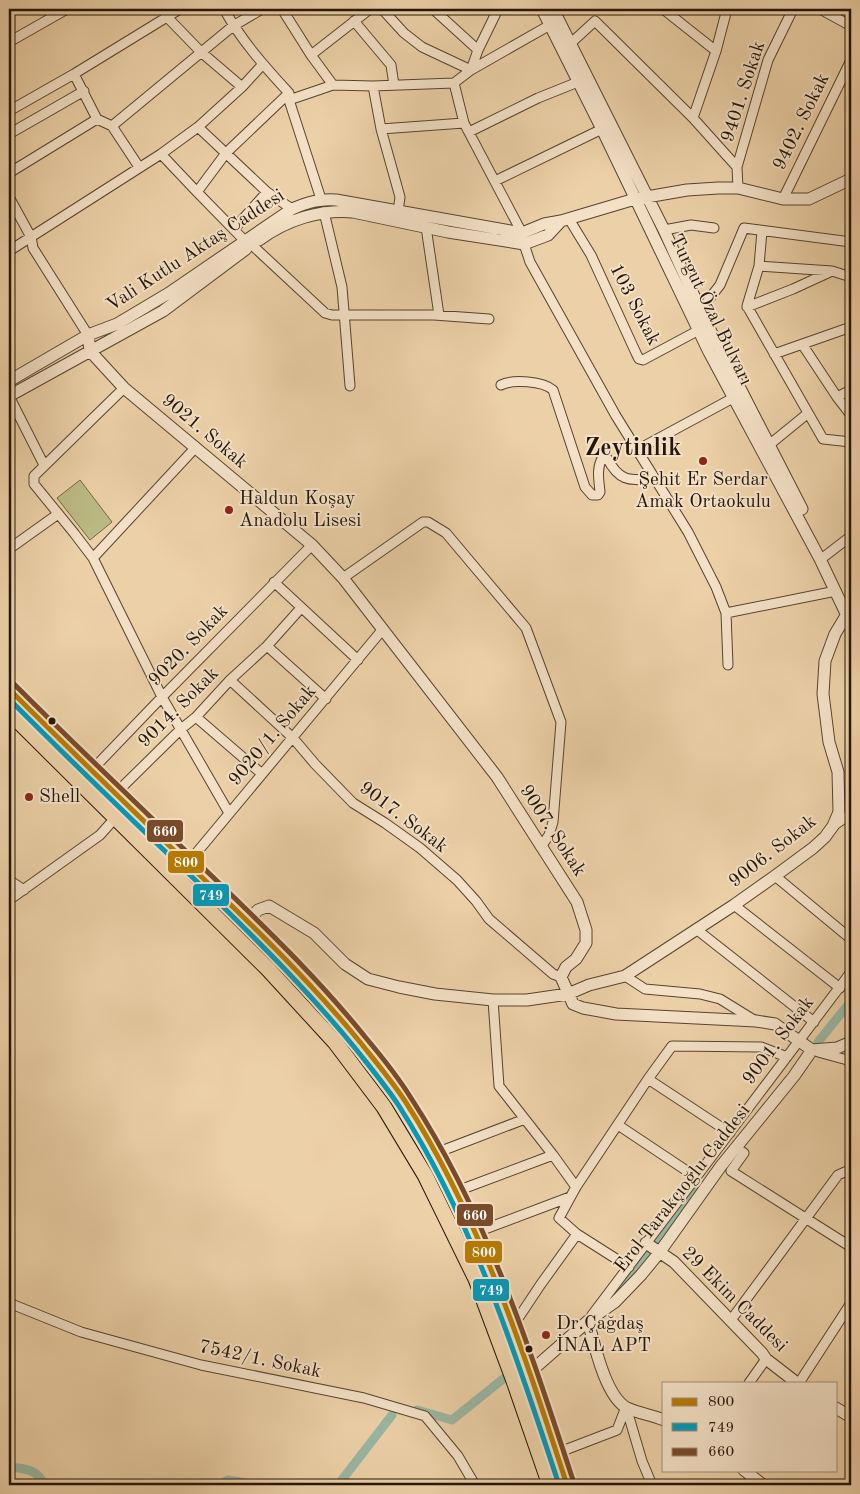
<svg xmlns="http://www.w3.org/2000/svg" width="860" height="1494" font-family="'Old Standard TT',serif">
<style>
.green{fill:#bcba84;stroke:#706846}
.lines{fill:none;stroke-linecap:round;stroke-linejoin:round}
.canal{stroke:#9ab7a2;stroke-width:9}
.minor-casing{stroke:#554430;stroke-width:11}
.tertiary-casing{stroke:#554430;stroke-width:13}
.trunk-casing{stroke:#231609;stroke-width:17}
.minor{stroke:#f3e0c6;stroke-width:9}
.tertiary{stroke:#f3e0c6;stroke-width:11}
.trunk{stroke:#ecd0a7;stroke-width:15}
.bus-1-casing{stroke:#f3e0c6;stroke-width:9}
.bus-2-casing{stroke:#f3e0c6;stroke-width:9}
.bus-3-casing{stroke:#f3e0c6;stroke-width:9}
.bus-1{stroke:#b77b03;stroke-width:5}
.bus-2{stroke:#049aba;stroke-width:5}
.bus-3{stroke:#7a4b2a;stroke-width:5}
.poi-dot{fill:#8f2418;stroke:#f3e0c6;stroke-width:2}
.bus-dot{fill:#231609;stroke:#f3e0c6;stroke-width:2}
.labels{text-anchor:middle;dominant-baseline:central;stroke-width:4;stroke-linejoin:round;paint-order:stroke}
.street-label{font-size:19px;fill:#231609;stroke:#f3e0c6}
.poi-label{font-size:19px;fill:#231609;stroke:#f3e0c6;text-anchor:start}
.district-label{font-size:24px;font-weight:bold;fill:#231609;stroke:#f3e0c6}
.line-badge{stroke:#f3e0c6;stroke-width:2}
.badge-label{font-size:14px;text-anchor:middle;font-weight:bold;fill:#fff}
</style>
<rect width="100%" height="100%" fill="#ecd0a7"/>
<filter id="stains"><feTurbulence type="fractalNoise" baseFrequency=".004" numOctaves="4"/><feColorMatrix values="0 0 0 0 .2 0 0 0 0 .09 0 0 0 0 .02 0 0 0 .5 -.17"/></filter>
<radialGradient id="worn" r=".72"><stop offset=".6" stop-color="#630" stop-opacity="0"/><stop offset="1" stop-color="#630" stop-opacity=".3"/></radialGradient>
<path class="green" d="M 80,480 L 112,522 L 90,540 L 57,498 Z"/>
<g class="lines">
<path class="canal" d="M 818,1042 L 851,1001
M 656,1242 L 697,1191
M 607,1303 L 647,1254
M 417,1410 L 452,1420 L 503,1379
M 9,1467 C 26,1469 35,1468 45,1485
M 219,1485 L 228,1480 L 258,1485
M 338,1485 L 392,1415"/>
<defs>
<path id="minor" d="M 48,9 L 56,15
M 162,9 L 167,17 L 201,52 L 242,87
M 224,9 C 241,40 265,67 289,93 L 289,100 L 321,199
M 282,9 L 311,55 L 333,85
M 382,9 L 404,33 L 422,47 L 471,70 L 478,50 L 498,9
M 433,9 L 478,50
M 663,9 L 716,51 L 693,118
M 820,9 L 851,26
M 354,21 L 391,65 L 394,85
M 9,42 L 67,9
M 571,43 L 595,21 L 693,118 L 737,167
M 716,51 L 727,9
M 311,55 L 370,9
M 74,74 L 97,119 L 112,126 L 139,167
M 373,86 L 381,129 L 400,197 L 398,212
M 289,100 L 333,85 L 373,86 L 454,83
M 9,111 L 74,74 L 180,9
M 112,126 L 233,26 L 262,9
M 198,127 L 267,192 L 292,209
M 381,129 L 464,123
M 469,132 L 538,98 L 578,82
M 9,134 L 84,91
M 161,154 L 197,192 L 245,241
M 9,173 L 97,119
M 495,181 L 602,129
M 738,188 L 737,167 L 768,60 L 793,9
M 197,192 L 226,153 L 289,93
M 9,197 L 31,237 L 33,248 L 88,335
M 783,199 L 851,60
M 324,212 L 342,287 L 350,386
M 569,219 L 591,255 L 636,353 L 639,359 L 643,360 L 699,330 L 705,320 L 706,304 L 709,299 L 720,285 L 744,228 L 851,242
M 426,227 L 439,315
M 234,229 L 267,192
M 664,230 L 691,225 L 714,228
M 762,231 L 759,266 L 747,306 L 823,439 L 851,442
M 522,233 L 464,123 L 454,83 L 471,70 L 550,25
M 524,244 L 530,262 L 616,416 L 688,532 L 716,587 L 726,613 L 728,665
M 252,245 L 325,313 L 332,315 L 434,315 L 489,319
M 9,251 L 161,154 L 198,127 L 242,87 L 263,64
M 759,266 L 832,271 L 851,277
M 747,307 L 793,289 L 830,272
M 802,344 L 837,397 L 851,415
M 774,354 L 851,327
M 501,385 C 513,379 543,381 553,390 L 585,487 L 592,495 L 598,495 L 600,492 C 599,481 596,467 603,457 L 607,458 C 620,483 630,480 656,479
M 124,388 L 34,476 L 34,484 L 74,533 L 93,558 L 162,697 L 229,813
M 9,396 L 44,465
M 837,397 L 851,390
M 766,449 L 769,445 L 807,414
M 637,450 L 733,398
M 9,549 L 58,514
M 825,556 L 851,536
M 93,558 L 196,447
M 343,578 L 423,522 L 428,522 L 446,533 L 526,628 L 561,722 L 553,822 L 549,835 L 541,847
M 274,582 L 358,660
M 726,613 L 836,591
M 267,646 L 326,699
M 230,680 L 293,738 L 315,764 L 353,803 L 385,823 L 420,848 L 457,880 L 476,901 L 489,919 L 553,974 L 561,977
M 196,717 L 262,774
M 91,771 L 162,697 L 312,545
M 115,794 L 181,729 L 196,717 L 230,680 L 267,646 L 301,608
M 833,826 L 851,814
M 188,863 L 383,629
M 775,876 L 851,939
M 9,880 L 24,890
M 9,900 L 100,835 L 116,817
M 734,905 L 840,988
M 696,929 L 814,1022
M 625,976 L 645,989 L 700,994 L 720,999 L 754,1020
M 493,1000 L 499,1086 L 553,1155 L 576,1187
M 818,1052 L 851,1061
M 648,1079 L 730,1133
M 618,1125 L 696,1177
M 736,1148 L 744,1153 L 731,1171 L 851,1247
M 436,1153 L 525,1119
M 457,1191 L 553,1155
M 477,1232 L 570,1197
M 629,1267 L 577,1234 L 559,1218 L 576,1187 L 648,1079 L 672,1046 L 761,1047 L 787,1057
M 9,1303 L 81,1332 L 201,1365 L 364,1398 L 425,1416 L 458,1456 L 475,1485
M 592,1315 L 851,972
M 731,1320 L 838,1175 L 847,1171 L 851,1172
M 513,1326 L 541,1284 L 577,1234
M 749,1383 L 766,1359
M 799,1383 L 851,1303
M 626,1407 L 642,1461 L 652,1485
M 557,1453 L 617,1430 L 626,1407"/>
<path id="tertiary" d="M 542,9 L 602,129 L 709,352 L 820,559 L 851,624
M 553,9 L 664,230 L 705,320 L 802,509
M 259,240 C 286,220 320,209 353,212 L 448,232 L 524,244 L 548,235 L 561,221
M 88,335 L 90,351 L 124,388 L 312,545 L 343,578 L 497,777 L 577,902 L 586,930 L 586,943 L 576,959 L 566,967 L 561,977 L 573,1004 L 583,1008 L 616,1014 L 756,1021 L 775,1024 L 812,1050
M 9,381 L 88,335 L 117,324 L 169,293 L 292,209 C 308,202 319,199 336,200 L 522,233 L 544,224 L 561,221 L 635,199 L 687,190 L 718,188 L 738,188 L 783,199 L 809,199 L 851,179
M 9,396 L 163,311 L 246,249
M 248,921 L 258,910 L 269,906 L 314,933 L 345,964 L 368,979 L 399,987 L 435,994 L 493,1000 L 527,1000 L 568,994 L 589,985 L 625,976 L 734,905 L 775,876 L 813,848 L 825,837 L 833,826 L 839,812 L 838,772 L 829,742 L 823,694 L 825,661 L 835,634 L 847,614
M 646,1243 L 674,1262 L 762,1353 L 766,1359 L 797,1383
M 588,1321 C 594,1343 605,1396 627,1408 C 638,1413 652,1415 664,1420
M 514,1381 L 530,1372 L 588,1321 L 615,1302 L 641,1275 L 659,1253 L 721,1166 L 794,1076 L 812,1050 L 837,1048 L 851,1042
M 836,1408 L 851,1417
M 744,1470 L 763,1485"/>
<path id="trunk" d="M 9,689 C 63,743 117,797 173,849 C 252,924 336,1004 399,1093 C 408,1105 415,1119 423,1131 C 490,1241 527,1364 567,1485
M 9,712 L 268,969 L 335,1042 L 384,1107 L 425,1175 L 476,1279 L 514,1381 L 550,1485"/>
</defs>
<use href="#minor" class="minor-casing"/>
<use href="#tertiary" class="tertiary-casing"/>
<use href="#trunk" class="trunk-casing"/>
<use href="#minor" class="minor"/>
<use href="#tertiary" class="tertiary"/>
<use href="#trunk" class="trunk"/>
<defs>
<path id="bus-1" d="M 9,689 C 76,756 144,821 212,887 C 264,936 314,986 360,1042 C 375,1061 391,1080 405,1101 C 481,1219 524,1353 567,1485"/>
<path id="bus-2" d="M 9,699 C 75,765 142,830 210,894 C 260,943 310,993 355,1048 C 370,1067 386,1086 399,1106 C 474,1223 516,1355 559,1485"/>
<path id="bus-3" d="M 14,684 C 81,751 150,816 218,882 C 270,932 321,982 366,1038 C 382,1057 398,1077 411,1098 C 488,1216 530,1350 574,1483"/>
</defs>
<use href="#bus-1" class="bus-1-casing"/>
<use href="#bus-2" class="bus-2-casing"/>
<use href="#bus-3" class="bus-3-casing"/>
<use href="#bus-1" class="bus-1"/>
<use href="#bus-2" class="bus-2"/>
<use href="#bus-3" class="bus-3"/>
</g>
<g class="poi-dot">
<circle cx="703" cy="461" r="5"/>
<circle cx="229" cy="510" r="5"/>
<circle cx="29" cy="797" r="5"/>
<circle cx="546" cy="1335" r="5"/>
</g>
<g class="bus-dot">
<circle cx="52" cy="721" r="4.5"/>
<circle cx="529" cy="1349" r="4.5"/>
</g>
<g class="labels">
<g class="street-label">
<text transform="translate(744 92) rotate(-72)">9401. Sokak</text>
<text transform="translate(802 122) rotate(-64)">9402. Sokak</text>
<text transform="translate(196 251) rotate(-33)">Vali Kutlu Aktaş Caddesi</text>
<text transform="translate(634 305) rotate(63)">103 Sokak</text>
<text transform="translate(710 310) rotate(64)">Turgut Özal Bulvarı</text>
<text transform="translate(204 432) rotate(40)">9021. Sokak</text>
<text transform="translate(189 646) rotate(-46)">9020. Sokak</text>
<text transform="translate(179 708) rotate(-45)">9014. Sokak</text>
<text transform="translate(273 736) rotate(-50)">9020/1. Sokak</text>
<text transform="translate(403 818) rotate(37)">9017. Sokak</text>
<text transform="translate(552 831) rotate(57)">9007. Sokak</text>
<text transform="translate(773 852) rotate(-38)">9006. Sokak</text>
<text transform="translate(779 1041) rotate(-53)">9001. Sokak</text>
<text transform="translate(683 1189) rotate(-52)">Erol Tarakçıoğlu Caddesi</text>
<text transform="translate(734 1300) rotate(45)">29 Ekim Caddesi</text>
<text transform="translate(260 1360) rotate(12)">7542/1. Sokak</text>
</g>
<g class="poi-label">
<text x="703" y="480" text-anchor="middle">Şehit Er Serdar<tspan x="703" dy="22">Amak Ortaokulu</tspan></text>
<text x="239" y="499">Haldun Koşay<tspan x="239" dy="22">Anadolu Lisesi</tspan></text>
<text x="39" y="797">Shell</text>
<text x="556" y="1324">Dr.Çağdaş<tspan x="556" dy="22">İNAL APT</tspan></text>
</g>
<g class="district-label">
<text x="633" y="449">Zeytinlik</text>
</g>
</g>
<g class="line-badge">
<rect x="146" y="819" width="38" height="24" rx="5" fill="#7a4b2a"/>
<rect x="167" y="850" width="38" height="24" rx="5" fill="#b77b03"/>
<rect x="192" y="883" width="38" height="24" rx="5" fill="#049aba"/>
<rect x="456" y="1203" width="38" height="24" rx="5" fill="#7a4b2a"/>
<rect x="464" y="1240" width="39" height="24" rx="5" fill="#b77b03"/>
<rect x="472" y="1278" width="38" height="24" rx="5" fill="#049aba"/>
</g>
<g class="badge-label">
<text x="165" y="836">660</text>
<text x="186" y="867">800</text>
<text x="211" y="900">749</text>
<text x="475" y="1220">660</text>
<text x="484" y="1257">800</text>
<text x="491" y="1295">749</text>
</g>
<rect width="860" height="1494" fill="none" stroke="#ecd0a7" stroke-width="30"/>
<rect x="10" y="10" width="840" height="1474" fill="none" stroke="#231609" stroke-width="2.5"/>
<rect x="15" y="15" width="830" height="1464" fill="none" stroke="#231609"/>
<rect x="662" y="1382" width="175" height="90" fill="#f3e0c6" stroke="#a08f7a"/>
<rect x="672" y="1398" width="25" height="8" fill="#b77b03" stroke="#a08f7a"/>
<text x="708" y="1406" font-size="15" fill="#231609">800</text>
<rect x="672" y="1423" width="25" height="8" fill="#049aba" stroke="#a08f7a"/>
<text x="708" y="1432" font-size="15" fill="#231609">749</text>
<rect x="672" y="1448" width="25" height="8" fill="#7a4b2a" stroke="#a08f7a"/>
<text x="708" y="1456" font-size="15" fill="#231609">660</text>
<rect width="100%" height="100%" filter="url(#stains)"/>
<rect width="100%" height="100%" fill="url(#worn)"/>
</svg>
